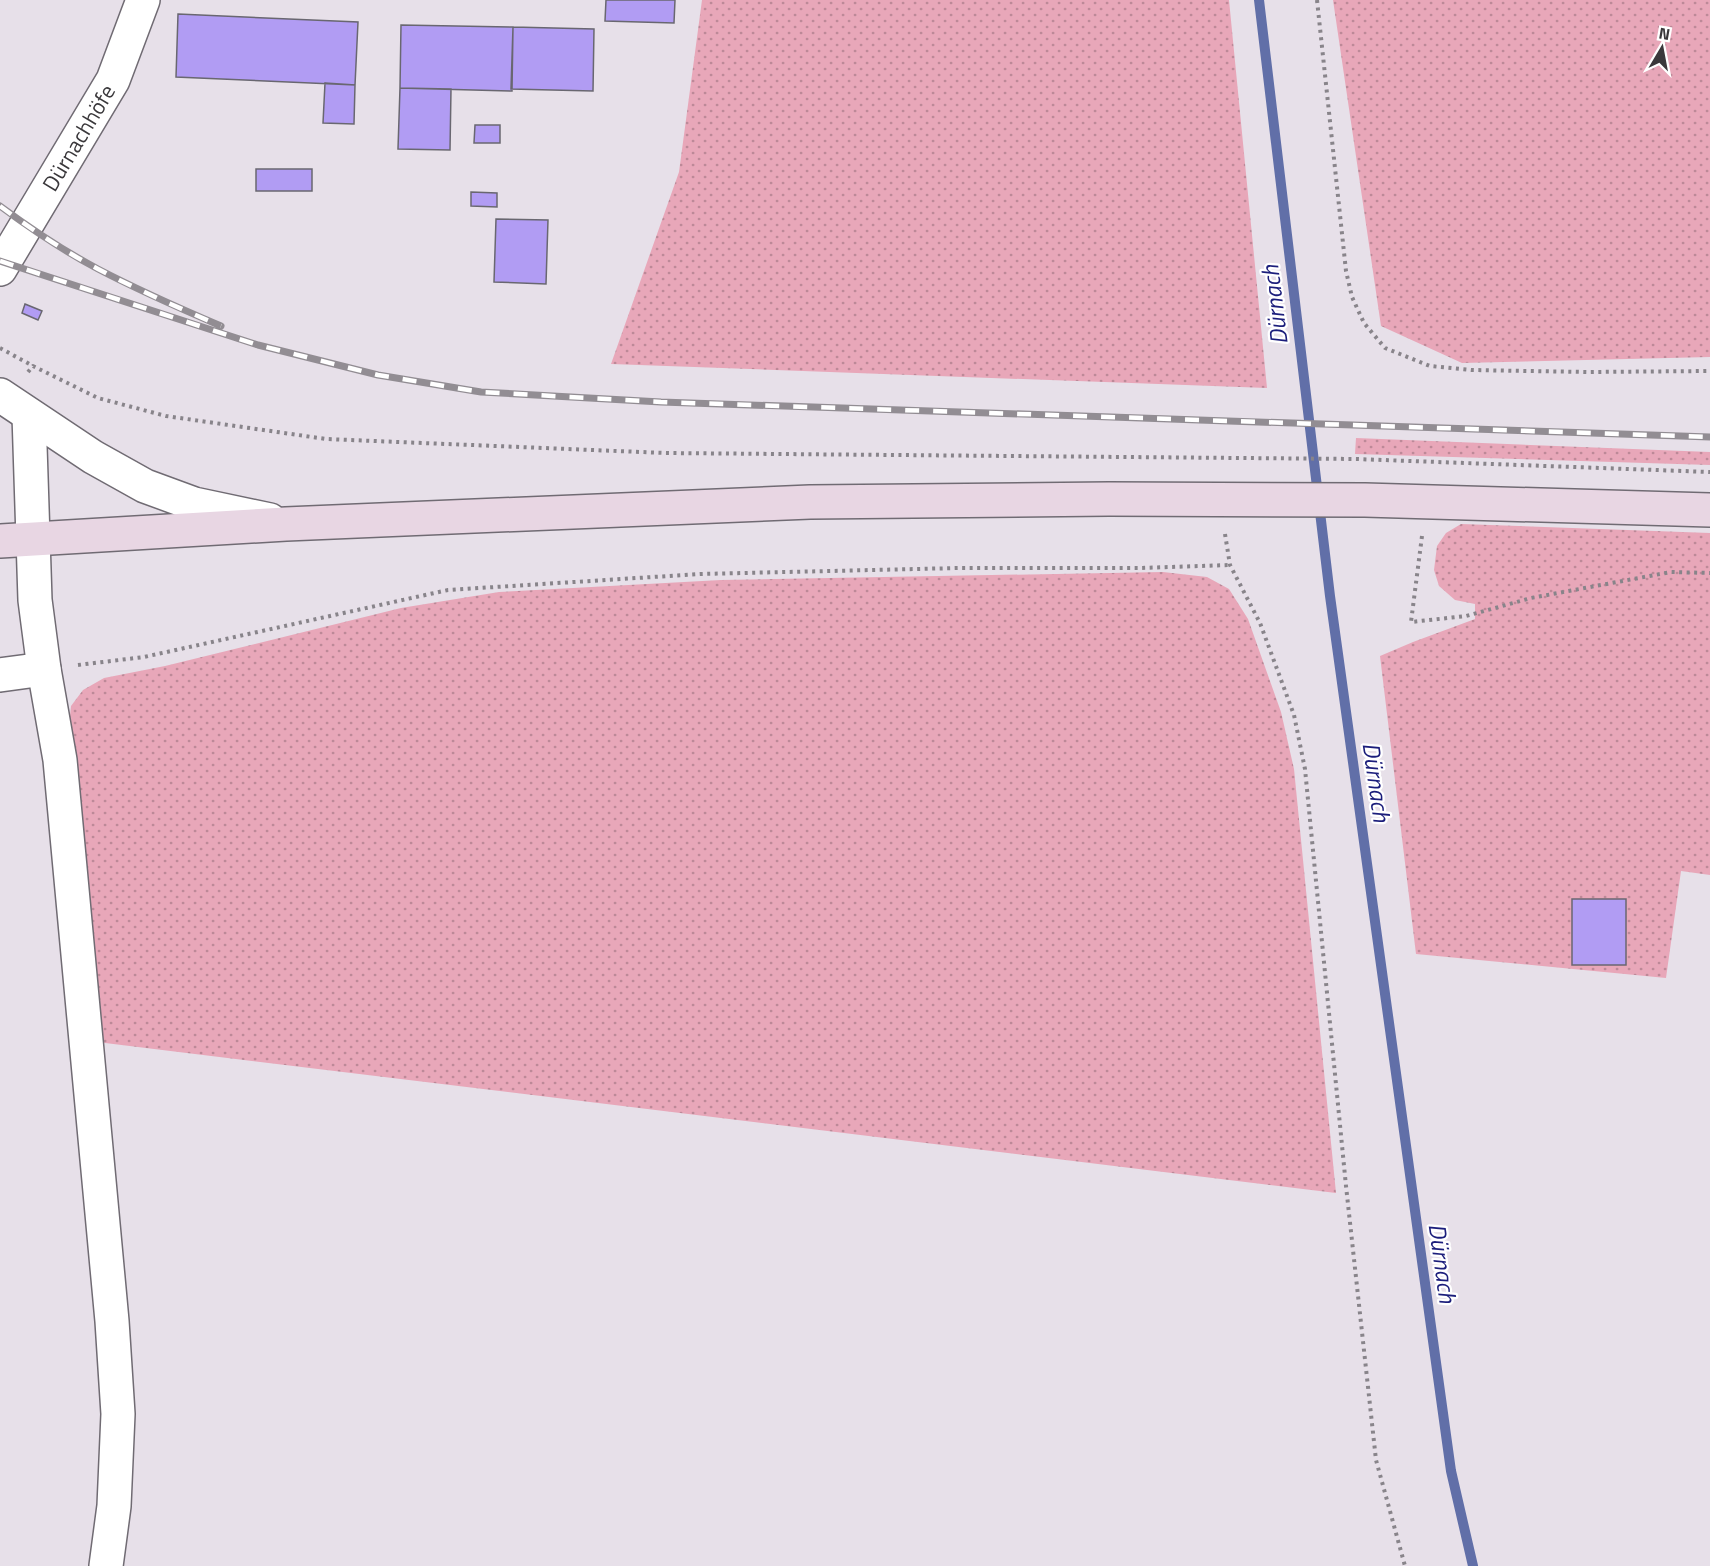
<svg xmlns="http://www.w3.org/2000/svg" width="1710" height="1566" font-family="'Titillium Web',sans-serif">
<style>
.green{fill:url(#green-dots)}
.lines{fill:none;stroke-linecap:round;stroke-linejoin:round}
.stream{stroke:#616fa8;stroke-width:10}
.building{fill:#b19cf3;stroke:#696770;stroke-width:1.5}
.street-casing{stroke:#706b73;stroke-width:36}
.secondary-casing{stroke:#706b73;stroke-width:36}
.path{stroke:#88848a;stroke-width:4;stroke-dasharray:3 4.5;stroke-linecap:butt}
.street{stroke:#fff;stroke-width:33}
.secondary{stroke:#e8d6e3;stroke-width:33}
.rail-casing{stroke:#928d93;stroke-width:7}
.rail{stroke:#fff;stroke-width:4.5;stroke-dasharray:14;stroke-linecap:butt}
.labels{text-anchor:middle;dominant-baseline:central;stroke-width:4.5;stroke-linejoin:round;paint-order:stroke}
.street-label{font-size:22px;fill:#3a383b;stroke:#fff}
.water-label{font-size:24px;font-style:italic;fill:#1b1d7b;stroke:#fff}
</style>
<defs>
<pattern id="green-dots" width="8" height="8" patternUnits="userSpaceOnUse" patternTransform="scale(1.5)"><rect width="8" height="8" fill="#e8a7b9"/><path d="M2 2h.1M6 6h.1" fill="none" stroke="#bd8998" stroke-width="1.8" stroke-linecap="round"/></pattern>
</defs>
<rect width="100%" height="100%" fill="#e7e0e9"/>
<path class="green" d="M 702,0 L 1229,0 L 1267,388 L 611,364 L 679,172 Z
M 1333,0 L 1710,0 L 1710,357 L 1462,363 L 1381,326 Z
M 1356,438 L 1710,452 L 1710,465 L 1355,454 Z
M 1461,524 L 1710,533 L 1710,875 L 1681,871 L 1666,978 L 1416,954 L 1380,656 L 1413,642 L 1475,619 L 1475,604 L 1455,600 L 1439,586 L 1434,570 L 1437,546 L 1446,533 Z
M 1163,572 L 1207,577 L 1229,589 L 1248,619 L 1281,712 L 1294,769 L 1336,1193 L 97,1042 L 68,735 L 71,706 L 83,690 L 104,678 L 165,666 L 401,608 L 499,592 L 721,580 Z"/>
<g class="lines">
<path class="stream" d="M 1259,0 L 1330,596 L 1451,1471 L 1473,1566"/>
</g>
<path class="building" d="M 606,0 L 675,0 L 674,23 L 605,21 Z
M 178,14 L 358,22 L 355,85 L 176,77 Z
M 401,25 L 513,27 L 512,91 L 400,88 Z
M 513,27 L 594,29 L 593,91 L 511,89 Z
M 325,83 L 355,85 L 354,124 L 323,123 Z
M 400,88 L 451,89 L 450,150 L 398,149 Z
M 475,125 L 500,125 L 500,143 L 474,143 Z
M 256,169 L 312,169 L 312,191 L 256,191 Z
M 471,192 L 497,193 L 497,207 L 471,206 Z
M 496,219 L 548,220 L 546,284 L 494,282 Z
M 25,304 L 42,311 L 38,320 L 22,313 Z
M 1572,899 L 1626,899 L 1626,965 L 1572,965 Z"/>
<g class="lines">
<defs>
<g id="street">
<path id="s1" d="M 0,269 L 113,80 L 143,0"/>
<path d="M 0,395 L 93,457 L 145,486 L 194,504 L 270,520"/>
<path d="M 29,415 L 35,600 L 44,669 L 60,760 L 112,1321 L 118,1414 L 114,1506 L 106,1566"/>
<path d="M 0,675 L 44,669"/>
</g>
<path id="secondary" d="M 0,541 L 286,524 L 810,502 L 1109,499 L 1365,500 L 1710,510"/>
</defs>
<use href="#street" class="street-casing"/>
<use href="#secondary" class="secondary-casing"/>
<path class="path" d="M 1317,0 L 1346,271 L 1352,297 L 1364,323 L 1385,348 L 1430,366 L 1471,370 L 1589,372 L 1710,371
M 0,348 L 33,366
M 28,372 L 33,366 L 98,398 L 166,416 L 326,439 L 665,453 L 1356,459 L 1710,472
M 1225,534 L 1230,565 L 1260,623 L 1294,715 L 1305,769 L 1346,1186 L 1376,1460 L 1405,1566
M 1422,536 L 1411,622 L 1466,616 L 1531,598 L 1671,572 L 1710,573
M 78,665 L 144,657 L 448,590 L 700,574 L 959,568 L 1141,568 L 1230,565"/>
<use href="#street" class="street"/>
<use href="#secondary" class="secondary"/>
<defs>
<path id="rail" d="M 0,206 C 31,229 64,251 98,269 C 138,290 179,308 221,326
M 0,261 L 258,345 L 378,375 L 481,392 L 661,402 L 1710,437"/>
</defs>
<use href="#rail" class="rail-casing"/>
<use href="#rail" class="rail"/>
</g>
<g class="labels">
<g class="street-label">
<text stroke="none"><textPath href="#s1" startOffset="153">Dürnachhöfe</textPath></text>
</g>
<g class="water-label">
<text transform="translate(1274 305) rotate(-97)">Dürnach</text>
<text transform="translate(1377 782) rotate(82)">Dürnach</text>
<text transform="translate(1443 1263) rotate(82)">Dürnach</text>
</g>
</g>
<g transform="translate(1662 48) rotate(10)" stroke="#ffffff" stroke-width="4.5" paint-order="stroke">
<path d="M0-4.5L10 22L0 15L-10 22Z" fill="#3a383b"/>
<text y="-9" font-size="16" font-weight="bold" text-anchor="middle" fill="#3a383b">N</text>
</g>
</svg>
